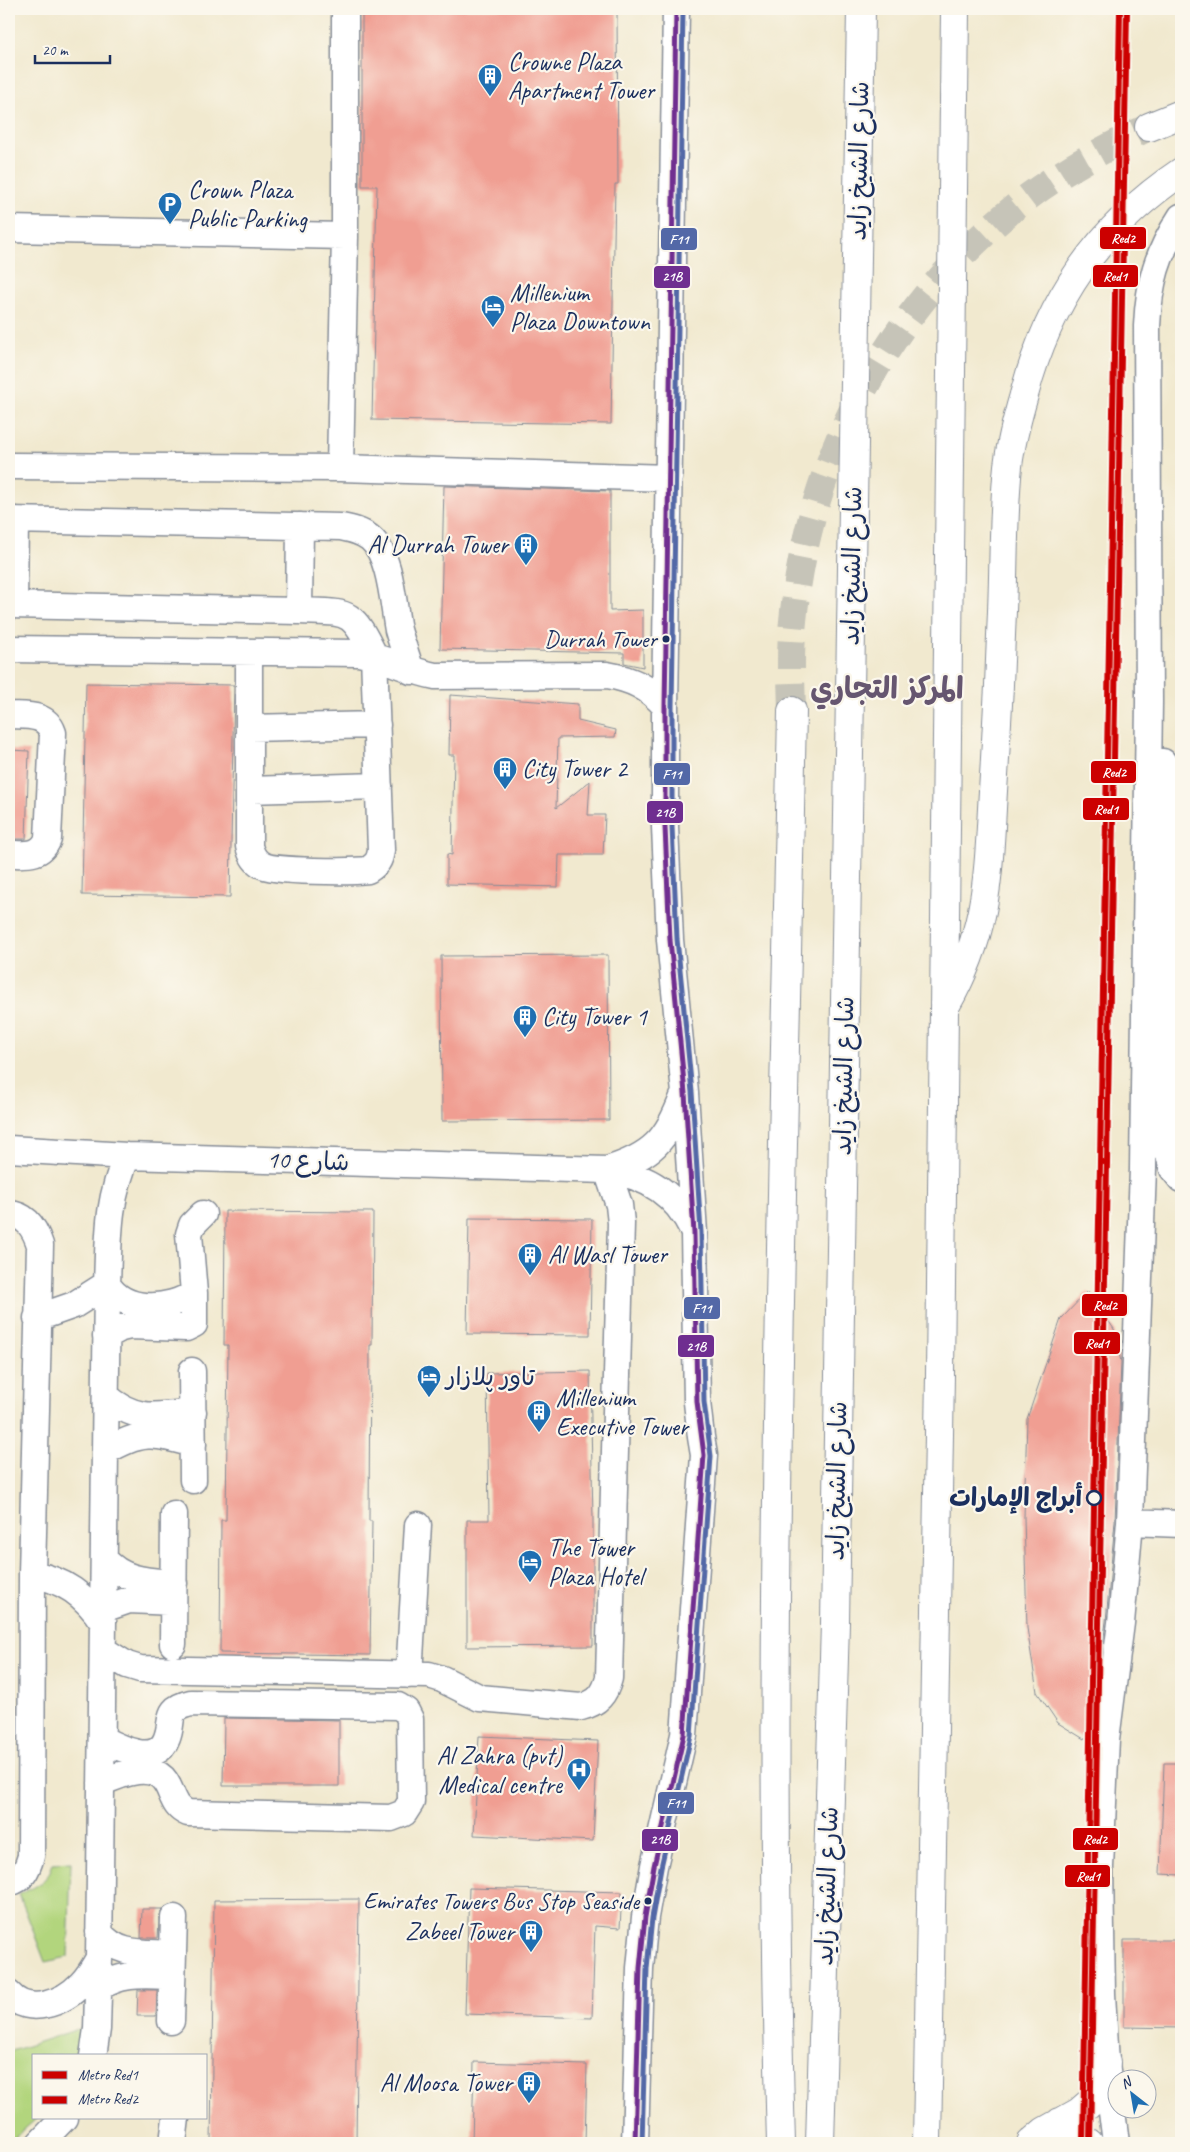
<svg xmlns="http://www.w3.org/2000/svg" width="1190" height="2152" font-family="Caveat,'Playpen Sans Arabic',sans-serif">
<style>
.green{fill:#b2d57d;stroke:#66826e}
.building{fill:#f09e92}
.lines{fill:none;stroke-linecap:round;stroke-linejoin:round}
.highway-tunnel{stroke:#c6c4b8;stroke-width:28;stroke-dasharray:28 14;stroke-linecap:butt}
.minor-casing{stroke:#868c96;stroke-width:29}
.highway-casing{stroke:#868c96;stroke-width:30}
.minor{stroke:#fff;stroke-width:26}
.highway{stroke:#fff;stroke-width:28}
.bus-1-casing{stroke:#fbf7ec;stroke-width:9}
.bus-2-casing{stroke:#fbf7ec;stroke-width:9}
.bus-1{stroke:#6f2e90;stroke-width:5}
.bus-2{stroke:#5368a7;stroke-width:5}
.metro-1-casing{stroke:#fbf7ec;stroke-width:10}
.metro-2-casing{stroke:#fbf7ec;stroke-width:10}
.metro-1{stroke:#c00;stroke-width:6}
.metro-2{stroke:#c00;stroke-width:6}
.bus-dot{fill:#1b2f5e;stroke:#fbf7ec;stroke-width:2}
.stop-dot{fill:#fbf7ec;stroke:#1b2f5e;stroke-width:2.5}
.labels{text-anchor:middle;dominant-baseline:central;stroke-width:4.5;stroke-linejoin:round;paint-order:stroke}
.bus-label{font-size:24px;fill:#1b2f5e;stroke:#fbf7ec;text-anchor:end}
.poi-label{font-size:25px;fill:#1b2f5e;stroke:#fbf7ec;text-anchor:start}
.street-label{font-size:25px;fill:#1b2f5e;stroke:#fbf7ec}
.stop-label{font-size:25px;font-weight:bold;fill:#1b2f5e;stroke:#fbf7ec;text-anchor:end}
.district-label{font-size:30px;font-weight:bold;fill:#665670;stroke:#fbf7ec}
.line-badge{stroke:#fbf7ec;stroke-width:2}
.badge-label{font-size:14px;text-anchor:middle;font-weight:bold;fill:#fff}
</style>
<rect width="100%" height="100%" fill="#fbf7ec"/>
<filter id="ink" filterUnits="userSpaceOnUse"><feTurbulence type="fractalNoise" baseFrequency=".02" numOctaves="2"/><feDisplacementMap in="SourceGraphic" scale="10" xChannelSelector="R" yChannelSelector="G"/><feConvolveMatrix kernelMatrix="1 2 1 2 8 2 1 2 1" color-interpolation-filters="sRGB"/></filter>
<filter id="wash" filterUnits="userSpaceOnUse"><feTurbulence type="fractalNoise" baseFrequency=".0096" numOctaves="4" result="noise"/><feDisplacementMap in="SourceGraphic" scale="20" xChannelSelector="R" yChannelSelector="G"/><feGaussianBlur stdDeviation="1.12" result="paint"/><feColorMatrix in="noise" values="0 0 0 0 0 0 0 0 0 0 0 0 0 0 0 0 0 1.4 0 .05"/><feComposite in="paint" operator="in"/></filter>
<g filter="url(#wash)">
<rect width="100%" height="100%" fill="#f1e9cf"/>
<path class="green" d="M 71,1862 L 68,1957 L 45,1962 L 19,1894 C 36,1887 48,1882 53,1863 Z
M 84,2027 L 77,2056 L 34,2056 L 34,2118 L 37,2118 L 9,2143 L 9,2052 Z"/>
<g id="blocks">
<path class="building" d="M 362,9 L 617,9 L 618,184 L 615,184 L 611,424 L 372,420 L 377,186 L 362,186 Z
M 444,486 L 610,491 L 610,611 L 643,610 L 643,667 L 624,663 L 624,653 L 440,649 Z
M 86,683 L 234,685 L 230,897 L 82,895 Z
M 450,695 L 578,704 L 578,721 L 616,730 L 615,737 L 558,738 L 556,808 L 590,781 L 588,815 L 605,815 L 603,855 L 559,855 L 558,887 L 447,884 L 447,854 L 452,855 L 454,755 L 449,755 Z
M 9,750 L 29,751 L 26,839 L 9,839 Z
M 608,955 L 609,1120 L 442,1121 L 441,956 Z
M 225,1211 L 373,1212 L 372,1345 L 370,1345 L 369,1521 L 372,1521 L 370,1655 L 220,1653 L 221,1520 L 226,1520 L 228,1345 L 224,1345 Z
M 469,1218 L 592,1219 L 590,1335 L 467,1334 Z
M 1088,1291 L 1114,1329 L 1121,1362 L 1115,1521 L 1106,1621 L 1093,1724 L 1084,1739 L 1058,1723 L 1037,1692 L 1027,1628 L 1024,1517 L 1027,1419 L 1061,1319 Z
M 590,1371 L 593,1519 L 593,1646 L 467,1647 L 467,1520 L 489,1520 L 487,1373 Z
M 224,1718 L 339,1720 L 339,1786 L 223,1786 Z
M 479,1736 L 598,1741 L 593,1841 L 474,1835 Z
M 1164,1763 L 1181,1763 L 1181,1875 L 1160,1874 Z
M 469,1888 L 622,1892 L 620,1928 L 595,1926 L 592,2018 L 465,2014 Z
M 359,1899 L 356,2143 L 211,2143 L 214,1900 Z
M 142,1909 L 162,1909 L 159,1918 L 158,1938 L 141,1938 Z
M 1124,1940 L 1181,1940 L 1181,2028 L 1124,2027 Z
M 138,1990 L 157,1990 L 156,2016 L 137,2016 Z
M 474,2062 L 587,2065 L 585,2143 L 472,2143 Z"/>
</g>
</g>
<g filter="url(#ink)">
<use href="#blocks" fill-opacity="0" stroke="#868c96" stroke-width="1"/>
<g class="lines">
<path class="highway-tunnel" d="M 792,711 C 791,681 790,651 793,621 C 809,453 894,299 1028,197 C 1066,169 1107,147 1149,127"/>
<defs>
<path id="minor" d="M 9,229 L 345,236
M 9,466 L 340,468 L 669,478
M 340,468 L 345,236 L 345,9
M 9,520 L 341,527 C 351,529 361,531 370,538 C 391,555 393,604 398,630 C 402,644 407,657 411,671
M 9,605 L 299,611 C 349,613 351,608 374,655 L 381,850 C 380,860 377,864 368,870 C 352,872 274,872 262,865 C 254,861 251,854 249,846 L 249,652
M 14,605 L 15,520
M 299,611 L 300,526
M 9,649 L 358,653 C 385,657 408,671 435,676 L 607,675 C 631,679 649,687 665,706
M 9,715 C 27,716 46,713 53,733 L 48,839 C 41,857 25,854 9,854
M 249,728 L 377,725
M 1163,762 L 1168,830 L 1168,1151 L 1173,1169 L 1181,1179
M 249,790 L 379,786
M 9,1149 L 127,1156 L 607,1170 C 646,1175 676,1194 693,1230
M 607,1170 C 652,1156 667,1140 683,1097
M 9,1214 C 27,1215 35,1229 40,1245 L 32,1574 L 31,1856 C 27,1870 23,1879 9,1883
M 37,1318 L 74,1305 L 107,1284 C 124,1313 169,1311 194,1293
M 106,1336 L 121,1328 L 130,1326 L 186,1328 L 194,1324 L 194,1293 L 189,1234 L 192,1225 L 203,1214
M 192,1371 L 193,1480
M 106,1396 C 135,1422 157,1416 193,1412
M 105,1452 C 141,1430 154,1433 193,1444
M 1130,1522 L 1181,1524
M 104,1559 C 123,1581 147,1581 174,1583
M 32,1574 C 64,1580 85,1595 103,1622
M 103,1609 L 129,1600 L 173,1602
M 173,1644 L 174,1514
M 103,1650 L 127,1665 L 140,1669 L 429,1675 L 442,1679 L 480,1698 L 581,1707 C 598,1703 605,1694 609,1678 L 621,1223 L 619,1205 L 607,1170
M 409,1675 L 418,1525
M 101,1783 C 120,1774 156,1759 168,1786 C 174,1798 175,1808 188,1813 L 391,1818 L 404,1813 L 411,1802 L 410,1719 L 406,1711 L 398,1706 L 191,1703 C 164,1709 174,1720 167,1738 C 157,1767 119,1748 102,1739
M 99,1932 C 118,1957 144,1952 173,1954
M 98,1988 C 122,1972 144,1975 172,1976
M 9,1994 C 29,2017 64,2002 81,1984 C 89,1976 94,1967 99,1958
M 171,2021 L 174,1918
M 93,2056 L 97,2029 L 99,1958 L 107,1284 C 109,1235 107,1202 127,1156
M 40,2143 L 64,2118
M 173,2143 L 176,2118
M 635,2143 L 640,1968 L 645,1917 L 654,1866 L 684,1735 L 704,1455 L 701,1437 L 697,1402 L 694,1233 L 685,1093 L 670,940 L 665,827 L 665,706 L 676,9
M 1116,2143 L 1106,2063 L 1102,1994 L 1100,1867 L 1106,1739 L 1121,1623 L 1130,1522 L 1143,1169 L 1149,702 L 1147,326 C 1149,282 1157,254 1181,217"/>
<path id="highway" d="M 1149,127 L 1181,114
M 946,1005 C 989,930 988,875 993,791 C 997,731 1000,671 1002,611 C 1004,563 1003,514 1008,466 C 1011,442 1017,419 1024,395 C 1049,300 1099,227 1181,172
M 1060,2122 L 1089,2143
M 781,2143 C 767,1666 783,1188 792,711
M 820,2143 L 835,1623 L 861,9
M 927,2143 L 940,1375 L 955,9
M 1031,2143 L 1045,2131 L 1079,2112 L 1095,2098 L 1102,2082 L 1106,2063"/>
</defs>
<use href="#minor" class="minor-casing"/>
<use href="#highway" class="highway-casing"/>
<use href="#minor" class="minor"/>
<use href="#highway" class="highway"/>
<defs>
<path id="bus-1" d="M 635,2143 L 640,1968 L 645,1917 L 654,1866 L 684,1735 L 704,1455 L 697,1402 L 694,1233 L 685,1093 L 670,940 L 665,827 L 665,706 L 676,9"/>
<path id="bus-2" d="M 642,2143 L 647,1968 L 652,1918 L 661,1867 L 691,1736 L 711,1456 L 704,1402 L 701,1233 L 692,1092 L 677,939 L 672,827 L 672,706 L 683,9"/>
</defs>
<use href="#bus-1" class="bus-1-casing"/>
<use href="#bus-2" class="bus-2-casing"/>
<use href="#bus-1" class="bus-1"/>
<use href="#bus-2" class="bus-2"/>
<defs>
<path id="metro-1" d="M 1083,2143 L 1120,9"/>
<path id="metro-2" d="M 1090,2143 L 1127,9"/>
</defs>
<use href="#metro-1" class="metro-1-casing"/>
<use href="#metro-2" class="metro-2-casing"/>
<use href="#metro-1" class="metro-1"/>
<use href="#metro-2" class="metro-2"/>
</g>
</g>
<defs>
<symbol id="building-pin" viewBox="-11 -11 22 30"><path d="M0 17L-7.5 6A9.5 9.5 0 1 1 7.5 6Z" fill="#1f6fb2" stroke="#fbf7ec"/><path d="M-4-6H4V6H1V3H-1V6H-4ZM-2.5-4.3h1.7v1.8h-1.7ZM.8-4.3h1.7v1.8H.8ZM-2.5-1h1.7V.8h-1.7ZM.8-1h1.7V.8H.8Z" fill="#fff"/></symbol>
<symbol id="parking-pin" viewBox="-11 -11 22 30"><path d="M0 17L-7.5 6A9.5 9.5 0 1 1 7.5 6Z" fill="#1f6fb2" stroke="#fbf7ec"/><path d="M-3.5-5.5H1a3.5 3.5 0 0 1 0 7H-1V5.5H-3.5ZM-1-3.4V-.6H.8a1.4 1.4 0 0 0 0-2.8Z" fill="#fff"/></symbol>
<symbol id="hotel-pin" viewBox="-11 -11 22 30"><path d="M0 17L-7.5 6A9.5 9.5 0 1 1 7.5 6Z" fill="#1f6fb2" stroke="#fbf7ec"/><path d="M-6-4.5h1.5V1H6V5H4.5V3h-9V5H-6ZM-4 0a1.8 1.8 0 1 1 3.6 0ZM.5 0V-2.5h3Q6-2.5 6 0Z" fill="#fff"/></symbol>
<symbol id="hospital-pin" viewBox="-11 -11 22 30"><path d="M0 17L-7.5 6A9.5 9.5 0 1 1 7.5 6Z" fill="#1f6fb2" stroke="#fbf7ec"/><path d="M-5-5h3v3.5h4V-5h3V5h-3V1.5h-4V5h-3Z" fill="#fff"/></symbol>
</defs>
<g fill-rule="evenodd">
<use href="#building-pin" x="476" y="62" width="28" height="38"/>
<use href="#parking-pin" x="156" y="190" width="28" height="38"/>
<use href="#hotel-pin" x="479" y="293" width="28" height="38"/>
<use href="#building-pin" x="512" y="531" width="28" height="38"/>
<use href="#building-pin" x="491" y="755" width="28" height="38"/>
<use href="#building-pin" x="511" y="1003" width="28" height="38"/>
<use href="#building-pin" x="516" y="1241" width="28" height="38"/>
<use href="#hotel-pin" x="415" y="1363" width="28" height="38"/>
<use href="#building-pin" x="525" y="1398" width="28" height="38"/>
<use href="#hotel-pin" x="516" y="1548" width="28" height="38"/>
<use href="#hospital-pin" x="565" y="1756" width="28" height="38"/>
<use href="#building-pin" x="517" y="1918" width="28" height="38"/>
<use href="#building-pin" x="515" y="2069" width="28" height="38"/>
</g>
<g class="bus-dot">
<circle cx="666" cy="639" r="4.5"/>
<circle cx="648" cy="1901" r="4.5"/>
</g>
<circle class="stop-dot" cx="1094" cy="1498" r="7"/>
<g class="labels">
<g class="bus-label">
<text x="657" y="639">Durrah Tower</text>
<text x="639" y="1901">Emirates Towers Bus Stop Seaside</text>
</g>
<g class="poi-label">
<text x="508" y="62">Crowne Plaza<tspan x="508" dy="29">Apartment Tower</tspan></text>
<text x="188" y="190">Crown Plaza<tspan x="188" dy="29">Public Parking</tspan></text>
<text x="510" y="293">Millenium<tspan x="510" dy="29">Plaza Downtown</tspan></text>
<text x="508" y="545" text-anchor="end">Al Durrah Tower</text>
<text x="522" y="769">City Tower 2</text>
<text x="542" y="1017">City Tower 1</text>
<text x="548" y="1255">Al Wasl Tower</text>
<text x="446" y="1377">تاور پلازار</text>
<text x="556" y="1398">Millenium<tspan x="556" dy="29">Executive Tower</tspan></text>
<text x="548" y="1548">The Tower<tspan x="548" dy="29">Plaza Hotel</tspan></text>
<text x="562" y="1756" text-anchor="end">Al Zahra (pvt)<tspan x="562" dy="29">Medical centre</tspan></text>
<text x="514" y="1932" text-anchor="end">Zabeel Tower</text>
<text x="512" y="2083" text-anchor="end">Al Moosa Tower</text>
</g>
<g class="street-label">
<text transform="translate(859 161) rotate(-89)">شارع الشيخ زايد</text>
<text transform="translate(852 566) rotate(-89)">شارع الشيخ زايد</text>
<text transform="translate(844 1076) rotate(-89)">شارع الشيخ زايد</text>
<text transform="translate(308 1161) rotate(2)">شارع 10</text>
<text transform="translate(837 1481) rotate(-89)">شارع الشيخ زايد</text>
<text transform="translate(827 1886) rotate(-88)">شارع الشيخ زايد</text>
</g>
<g class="stop-label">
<text x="1082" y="1498">أبراج الإمارات</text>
</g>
<g class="district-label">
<text x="887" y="688">المركز التجاري</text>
</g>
</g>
<g class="line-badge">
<rect x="1099" y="226" width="48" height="24" rx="5" fill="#c00"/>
<rect x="660" y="227" width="38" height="24" rx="5" fill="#5368a7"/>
<rect x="1092" y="264" width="47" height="24" rx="5" fill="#c00"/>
<rect x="653" y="265" width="38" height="24" rx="5" fill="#6f2e90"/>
<rect x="1090" y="760" width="47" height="24" rx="5" fill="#c00"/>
<rect x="653" y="762" width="38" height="24" rx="5" fill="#5368a7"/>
<rect x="1082" y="797" width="48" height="24" rx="5" fill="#c00"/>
<rect x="646" y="800" width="38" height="24" rx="5" fill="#6f2e90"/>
<rect x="1081" y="1293" width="47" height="24" rx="5" fill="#c00"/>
<rect x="683" y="1296" width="38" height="24" rx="5" fill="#5368a7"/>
<rect x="1073" y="1331" width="48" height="24" rx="5" fill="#c00"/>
<rect x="677" y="1334" width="38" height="24" rx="5" fill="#6f2e90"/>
<rect x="657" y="1791" width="38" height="24" rx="5" fill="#5368a7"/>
<rect x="1072" y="1827" width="47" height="24" rx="5" fill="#c00"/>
<rect x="641" y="1828" width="38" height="24" rx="5" fill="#6f2e90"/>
<rect x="1064" y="1864" width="47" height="24" rx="5" fill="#c00"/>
</g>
<g class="badge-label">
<text x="1123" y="243">Red2</text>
<text x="679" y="244">F11</text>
<text x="1115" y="281">Red1</text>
<text x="672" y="281">21B</text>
<text x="1114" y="777">Red2</text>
<text x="672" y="779">F11</text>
<text x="1106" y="814">Red1</text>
<text x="665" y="817">21B</text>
<text x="1105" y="1310">Red2</text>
<text x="702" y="1313">F11</text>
<text x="1097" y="1348">Red1</text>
<text x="696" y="1351">21B</text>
<text x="676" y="1808">F11</text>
<text x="1095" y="1844">Red2</text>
<text x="660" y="1844">21B</text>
<text x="1088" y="1881">Red1</text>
</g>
<rect width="1190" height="2152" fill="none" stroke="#fbf7ec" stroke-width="30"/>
<rect x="32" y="2054" width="175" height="65" fill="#fbf7ec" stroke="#a1a7b3"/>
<rect x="42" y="2071" width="25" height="8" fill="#cc0000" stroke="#a1a7b3"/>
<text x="78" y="2080" font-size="15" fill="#1b2f5e">Metro Red1</text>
<rect x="42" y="2096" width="25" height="8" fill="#cc0000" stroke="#a1a7b3"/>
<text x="78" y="2104" font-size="15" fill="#1b2f5e">Metro Red2</text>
<g transform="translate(1132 2094) rotate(329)"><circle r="24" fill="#fbf7ec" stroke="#a1a7b3"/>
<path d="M0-4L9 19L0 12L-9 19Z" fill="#1f6fb2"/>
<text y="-8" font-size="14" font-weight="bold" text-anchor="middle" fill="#1b2f5e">N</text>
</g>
<path d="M35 55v8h75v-8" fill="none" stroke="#1b2f5e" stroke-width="2.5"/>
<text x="42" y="55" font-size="15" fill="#1b2f5e" stroke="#fbf7ec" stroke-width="4" paint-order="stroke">20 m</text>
</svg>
